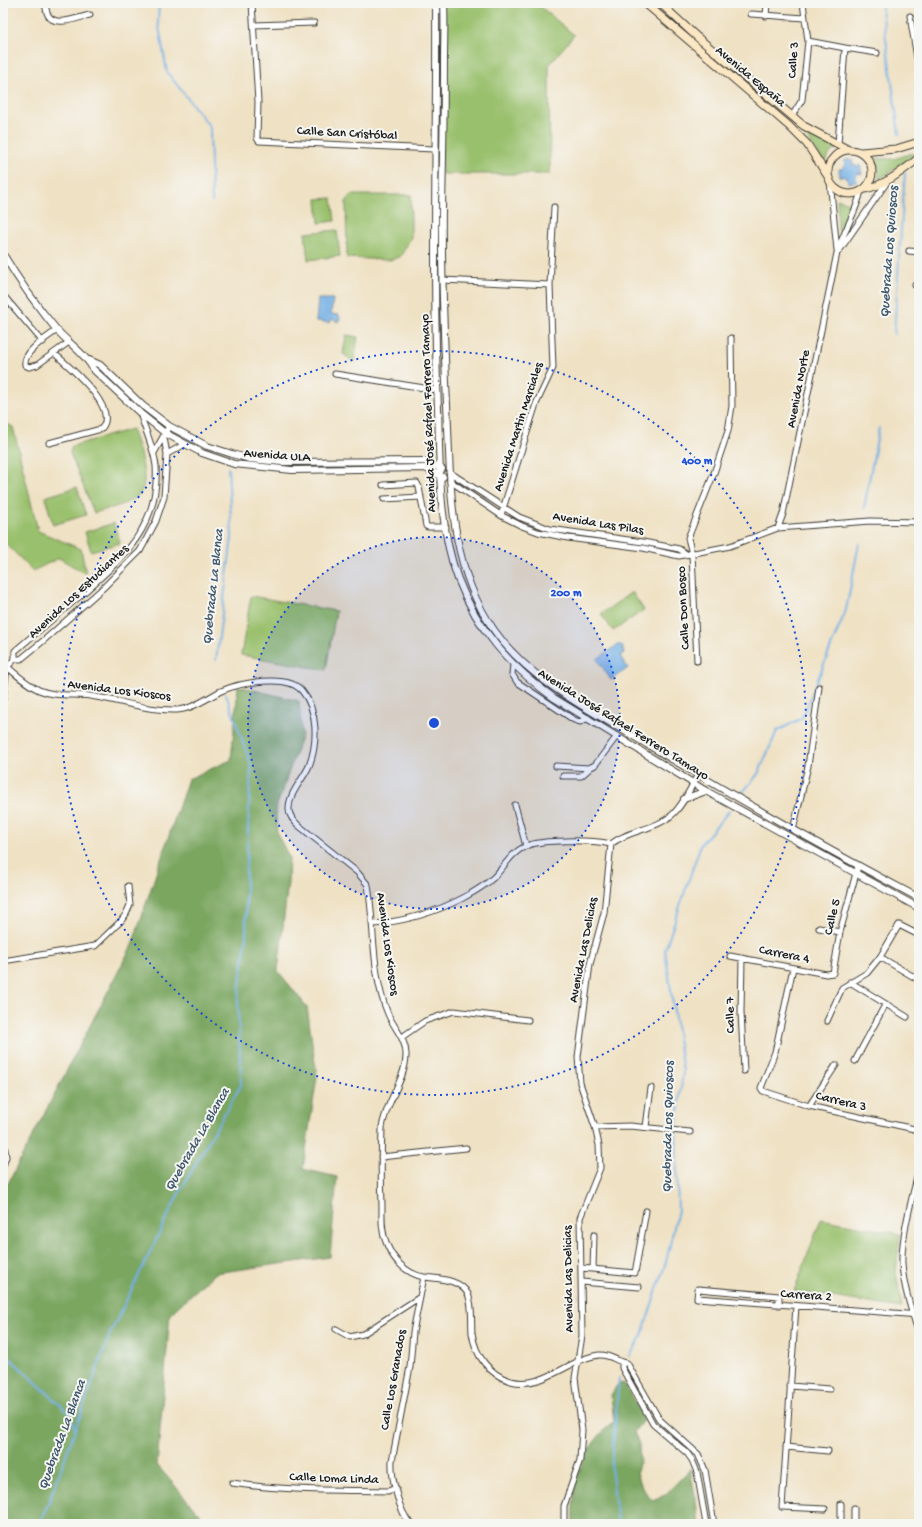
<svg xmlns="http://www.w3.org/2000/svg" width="922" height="1527" font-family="'Gochi Hand',sans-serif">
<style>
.green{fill:#99c06c;stroke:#5a6e44}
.forest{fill:#7aa660;stroke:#4b613e}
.water{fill:#74b0e5;stroke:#486680}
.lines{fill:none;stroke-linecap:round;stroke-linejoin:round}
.stream{stroke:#74b0e5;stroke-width:2}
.minor-casing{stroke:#3c3a35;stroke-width:7}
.tertiary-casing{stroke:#3c3a35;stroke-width:8}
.secondary-casing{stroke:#3c3a35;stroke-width:9}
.minor{stroke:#fff;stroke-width:5}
.tertiary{stroke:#fff;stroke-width:6}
.secondary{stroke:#fbe7c3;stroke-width:7}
.ring{fill:none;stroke:#1d4ed8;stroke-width:2;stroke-dasharray:2 4}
.labels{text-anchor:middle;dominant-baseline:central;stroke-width:4;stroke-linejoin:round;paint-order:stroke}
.street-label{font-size:13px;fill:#1c1c1c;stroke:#f6f6f2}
.water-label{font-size:14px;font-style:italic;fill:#3f576c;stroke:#f6f6f2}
.centre{fill:#1d4ed8;stroke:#f6f6f2;stroke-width:2}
.ring-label{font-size:12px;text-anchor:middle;font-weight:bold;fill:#1d4ed8;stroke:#f6f6f2;stroke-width:4;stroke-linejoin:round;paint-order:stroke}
</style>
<rect width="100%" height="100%" fill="#f6f6f2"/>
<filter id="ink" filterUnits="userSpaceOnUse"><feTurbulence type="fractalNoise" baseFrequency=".025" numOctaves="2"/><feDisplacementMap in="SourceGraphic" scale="8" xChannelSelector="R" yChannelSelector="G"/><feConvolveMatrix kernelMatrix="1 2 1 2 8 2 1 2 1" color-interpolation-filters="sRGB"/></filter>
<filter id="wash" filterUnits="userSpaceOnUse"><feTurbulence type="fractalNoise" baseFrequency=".012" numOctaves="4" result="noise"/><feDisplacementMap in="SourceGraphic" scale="16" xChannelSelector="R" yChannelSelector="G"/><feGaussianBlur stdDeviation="0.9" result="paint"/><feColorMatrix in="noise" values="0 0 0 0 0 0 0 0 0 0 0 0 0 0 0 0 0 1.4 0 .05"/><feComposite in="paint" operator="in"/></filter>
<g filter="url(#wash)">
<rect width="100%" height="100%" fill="#efe1c3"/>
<path class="green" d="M 442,3 L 536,3 L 574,35 L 549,65 L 550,174 L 442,174 Z
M 808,132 L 838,148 L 832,151 L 824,163 L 806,136 Z
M 913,153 L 914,155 L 879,180 L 878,169 L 872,158 L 893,159 Z
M 351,195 L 411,195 L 411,238 L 400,257 L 390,260 L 347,258 L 346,202 Z
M 332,198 L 335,221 L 319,223 L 317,199 Z
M 837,199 L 854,205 L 847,215 L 840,231 L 838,230 Z
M 337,230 L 340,256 L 308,260 L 305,233 Z
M 346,335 L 358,337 L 354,362 L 343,354 Z
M 3,422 L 13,427 L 38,531 L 81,549 L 86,574 L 59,558 L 33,571 L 3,541 Z
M 132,429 C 137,443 150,479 141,492 C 134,504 106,509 94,513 L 70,453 L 72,446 Z
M 77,487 L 86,515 L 53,525 L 45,497 Z
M 114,523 L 120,543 L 91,551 L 85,532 Z
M 632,592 L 644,610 L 613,631 L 601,614 Z
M 251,596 L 336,611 L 326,670 L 241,655 Z
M 821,1219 L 900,1234 L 896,1272 L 902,1308 L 794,1291 Z"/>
<path class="forest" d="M 238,686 L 299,701 L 302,735 L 276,808 L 277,833 L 289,857 L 288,882 L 278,971 L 307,1007 L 317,1077 L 303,1169 L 337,1177 L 330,1257 L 215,1273 L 170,1314 L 157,1465 L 208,1524 L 3,1524 L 3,1193 L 132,945 L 188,779 L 231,760 Z
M 624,1383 L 644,1419 L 634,1432 L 639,1444 L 640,1460 L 637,1472 L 642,1488 L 652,1500 L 665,1495 L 690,1469 L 695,1495 L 699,1524 L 573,1524 C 571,1485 582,1446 614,1422 L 611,1395 L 618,1384 Z"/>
<path class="water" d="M 849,159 L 853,160 L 852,163 L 857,167 L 860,165 L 862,174 L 858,173 L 855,178 L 857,181 L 848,183 L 848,179 L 843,176 L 840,178 L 839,169 L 842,169 L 845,164 L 844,161 Z
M 318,299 L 333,299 L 331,314 L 339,315 L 340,319 L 338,322 L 332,319 L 330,323 L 316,321 Z
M 617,645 L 622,645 L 624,653 L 620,656 L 628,668 L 611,680 L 597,659 Z"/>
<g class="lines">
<path class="stream" d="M 159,3 L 158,21 L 167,72 L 210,127 L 212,202
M 881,3 L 899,134
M 894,334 L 905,172
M 864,508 L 879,428
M 216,660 L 232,537 L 228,468
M 743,792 L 758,774 L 777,731 L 802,718 L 846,610 L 859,544
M 3,1352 L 70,1414 L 75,1429
M 630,1356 L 642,1335 L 666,1262 L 678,1210 L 676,1129 L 683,1072 L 665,950 L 701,844 L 729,811
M 39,1524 L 50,1499 L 109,1336 L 178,1195 L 241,1085 L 238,1000 L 246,940 L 246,873 L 251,765 L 226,694
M 618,1524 L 611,1468 L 619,1378"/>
</g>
</g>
<g filter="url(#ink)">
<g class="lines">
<defs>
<path id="minor" d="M 45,3 C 46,7 46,12 48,15 C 55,28 79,17 90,15
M 252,3 L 258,102 L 257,138 L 259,141 L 434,149
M 751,14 L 804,18
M 766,16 L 767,3
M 910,16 L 917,58 L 919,58
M 254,25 L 314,23
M 808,41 L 845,48 L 838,144
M 845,48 L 877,53
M 792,116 L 802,100 L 808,41 L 803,3
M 830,181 L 837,250
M 839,251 L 887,182
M 909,251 L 919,252
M 442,280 L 550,285 L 553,368 L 536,404 L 501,515
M 550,285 L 554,207
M 915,285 L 919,286
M 3,295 L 43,342
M 57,330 C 47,338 23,351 25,365 L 29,367 L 37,365 L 69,342
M 335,374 L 437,390
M 49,443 L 101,429 C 121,408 67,365 54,353
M 154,453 L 169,426
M 167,454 L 185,444
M 449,472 L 519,517 L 550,529 L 643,542 L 679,549 L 685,553
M 450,481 L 502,516 L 522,526 L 538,532 L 568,538 L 643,548 L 679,556 L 730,546 L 778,528 L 870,521 L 919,522
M 383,485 L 417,483 L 419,487 L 426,526 L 428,527 L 446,527
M 384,499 L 421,497
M 778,528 L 783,514 L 837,253 C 843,232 856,213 861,191
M 15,659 L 15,651 C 36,633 58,614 80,596 C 122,559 160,527 156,466 C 154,448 145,430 140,413
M 697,661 L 692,554 L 688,538 L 714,473 L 728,431 L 732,406 L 731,338
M 3,663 C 14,673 26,684 39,690 C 55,697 73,694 90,696 C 119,700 147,711 177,710 C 193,709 207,698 221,691 C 239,683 288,673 302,691 C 318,710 318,743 309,766 C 303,780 288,794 289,810 C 289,816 294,821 298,825 L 357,872 L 368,885 C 375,928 371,974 388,1014 C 394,1028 407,1040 406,1056 C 405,1081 385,1103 382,1128 C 381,1154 381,1180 382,1206 C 382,1218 381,1231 386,1242 C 392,1259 406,1274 424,1277 C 439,1279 460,1279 468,1294 C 473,1305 471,1321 472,1333 C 475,1355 489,1375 511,1381 C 543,1390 568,1359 599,1355 C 611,1354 616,1362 627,1363 L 659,1419 L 698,1454 L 705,1470 L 714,1524
M 513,665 L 512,674 L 517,682 L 574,720 L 580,722 L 588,718
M 7,667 L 15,659 L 21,659 L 43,641 L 103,588 L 140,551 L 156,521 L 164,497 L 167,454 L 164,438
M 3,699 L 7,667
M 556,766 L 589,768 L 595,765 L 617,736
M 563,776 L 581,776 L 589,769
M 515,805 L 526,846
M 793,830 L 808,766 L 819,687
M 611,844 C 628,830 655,830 672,815 C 683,805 691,788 697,776
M 374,924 C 407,921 434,913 463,898 C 474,892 485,886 494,877 C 504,867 512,852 526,846 C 543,839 592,840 611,844
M 819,928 L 840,932
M 730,956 L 826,974 L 833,973 L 840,932 L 858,866
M 880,957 L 919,980
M 742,958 L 741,1012 L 744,1071
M 3,961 L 95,946 L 121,921 L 126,914 L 130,905 L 128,886
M 793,968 L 775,1052 L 761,1088 L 763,1091 L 809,1106 L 919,1130
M 850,982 L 907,1017
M 827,1021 L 842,988 L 867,973 L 880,957 L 899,925 L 919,935
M 402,1037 L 425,1021 L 454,1011 L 528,1020
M 855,1061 L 885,1005
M 809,1106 L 836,1065
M 595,1127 L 630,1126 L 690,1132
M 646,1127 L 651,1088
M 3,1137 L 6,1157 L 3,1166
M 381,1157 L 466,1148
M 919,1169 C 913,1195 901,1237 902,1263 C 903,1286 912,1312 919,1334
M 581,1268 L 635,1273 L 646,1211
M 593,1269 L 594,1235
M 582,1282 L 639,1287
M 779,1305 L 779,1296 L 698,1289 L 697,1298 L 919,1315
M 796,1306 L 782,1507 L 825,1509
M 336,1329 L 350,1337 L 363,1334 L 420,1297
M 622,1363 L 622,1368 L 653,1424 L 687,1453 L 692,1460 L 697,1472 L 706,1524
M 790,1386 L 830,1389
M 786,1447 L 828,1451
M 232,1483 C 283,1491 336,1490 388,1491 L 396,1488
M 841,1504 L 841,1524
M 854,1508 L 854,1524
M 411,1524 C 399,1513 391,1477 392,1461 L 410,1367 L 413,1332 L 424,1277
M 564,1524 L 564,1506 L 580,1460 L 582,1430 L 575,1378 L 582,1336 L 580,1218 L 600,1168 L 599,1145 L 595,1127 L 580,1083 L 578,1057 L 590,964 L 604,913 L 611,844"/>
<path id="tertiary" d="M 436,3 C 437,138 432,273 438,408 C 440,465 438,526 458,579 C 478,631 510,666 554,698 L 706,791 L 919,908
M 444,3 C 445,22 444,41 444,60 C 444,110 443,160 442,209 C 441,275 444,339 447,404 C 451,483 447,563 494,630 C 531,683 596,713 650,746 C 738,799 828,850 919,898
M 3,254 C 19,281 36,305 56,329 C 68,343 85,353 93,369 L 140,413 L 165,433 L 202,453 L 234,464 L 292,470 L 425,468 L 443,477
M 89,360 L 100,365 L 143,406 L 169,426 L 207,446 L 232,454 L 250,459 L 282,462 L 425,461 L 442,469
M 684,799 L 706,791"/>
<path id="secondary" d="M 645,3 L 789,126 L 807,144 L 829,178
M 660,3 L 697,37 L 804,126 L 847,149
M828 172a22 22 0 1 1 44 0a22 22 0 1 1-44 0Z
M 861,152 L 896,149 L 919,142
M 865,189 C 886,185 902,171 919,158"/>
</defs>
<use href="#minor" class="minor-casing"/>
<use href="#tertiary" class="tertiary-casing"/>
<use href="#secondary" class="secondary-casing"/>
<use href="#minor" class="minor"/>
<use href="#tertiary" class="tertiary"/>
<use href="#secondary" class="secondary"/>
</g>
</g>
<circle cx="434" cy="723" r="186" fill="#1d4ed8" fill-opacity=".12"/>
<g class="ring">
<circle cx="434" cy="723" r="186"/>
<circle cx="434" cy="723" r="372"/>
</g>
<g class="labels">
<g class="street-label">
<text transform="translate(794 60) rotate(-86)">Calle 3</text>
<text transform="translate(750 77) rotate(40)">Avenida España</text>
<text transform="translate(347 134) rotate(3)">Calle San Cristóbal</text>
<text transform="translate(799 389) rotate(-79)">Avenida Norte</text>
<text transform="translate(429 413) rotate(-92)">Avenida José Rafael Ferrero Tamayo</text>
<text transform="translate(519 427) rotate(-72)">Avenida Martin Marciales</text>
<text transform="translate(277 456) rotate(4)">Avenida ULA</text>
<text transform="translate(598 524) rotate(9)">Avenida Las Pilas</text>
<text transform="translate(79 592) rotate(-43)">Avenida Los Estudiantes</text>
<text transform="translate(684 608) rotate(-93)">Calle Don Bosco</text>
<text transform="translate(119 691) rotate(7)">Avenida Los Kioscos</text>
<text transform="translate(623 725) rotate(32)">Avenida José Rafael Ferrero Tamayo</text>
<text transform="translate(833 917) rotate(-77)">Calle 5</text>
<text transform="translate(387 944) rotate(82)">Avenida Los Kioscos</text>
<text transform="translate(584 950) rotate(-79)">Avenida Las Delicias</text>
<text transform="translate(784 955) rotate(11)">Carrera 4</text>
<text transform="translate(731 1015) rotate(-91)">Calle 7</text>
<text transform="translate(841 1102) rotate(13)">Carrera 3</text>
<text transform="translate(569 1279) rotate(-91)">Avenida Las Delicias</text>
<text transform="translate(806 1296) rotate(4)">Carrera 2</text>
<text transform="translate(394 1380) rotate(-80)">Calle Los Granados</text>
<text transform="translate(334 1479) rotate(2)">Calle Loma Linda</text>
</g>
<g class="water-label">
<text transform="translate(890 252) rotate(-86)">Quebrada Los Quioscos</text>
<text transform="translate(214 587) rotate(-84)">Quebrada La Blanca</text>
<text transform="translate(669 1127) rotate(-89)">Quebrada Los Quioscos</text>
<text transform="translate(198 1140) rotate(-60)">Quebrada La Blanca</text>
<text transform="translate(63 1435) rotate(-70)">Quebrada La Blanca</text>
</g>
</g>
<circle cx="434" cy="723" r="6" class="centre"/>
<g class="ring-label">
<text x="697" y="464">400 m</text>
<text x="566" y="596">200 m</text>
</g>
<rect width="922" height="1527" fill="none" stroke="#f6f6f2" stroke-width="16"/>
</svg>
